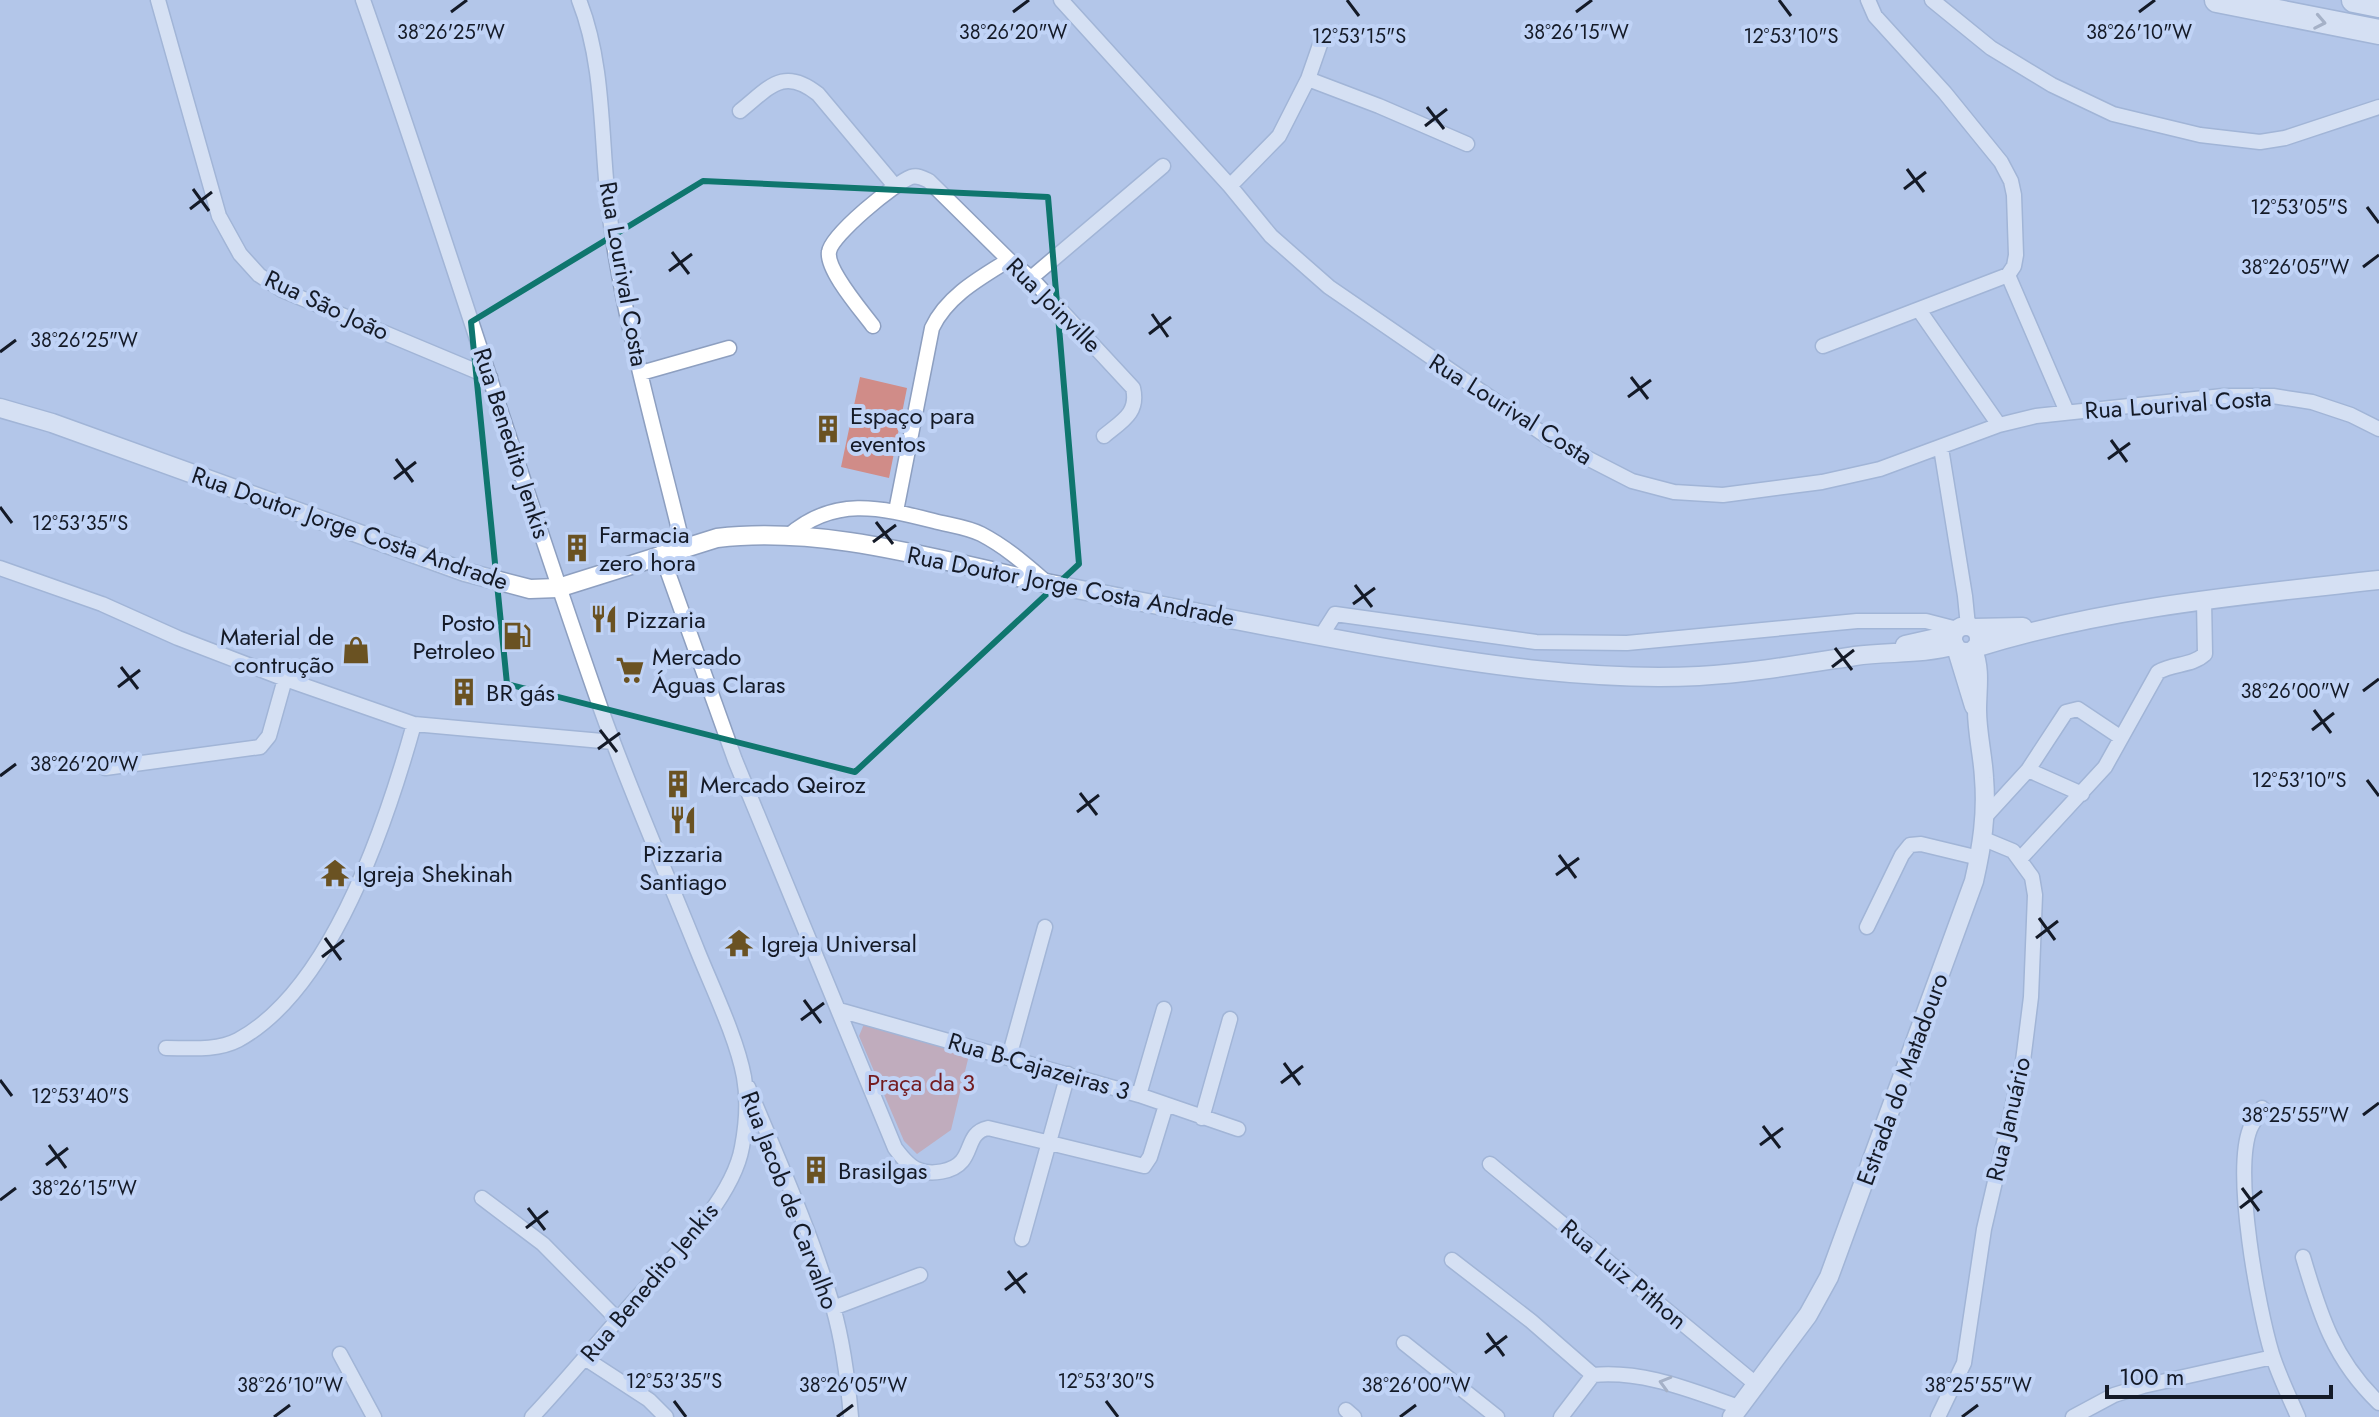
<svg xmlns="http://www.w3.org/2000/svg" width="2379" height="1417" font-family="Jost,sans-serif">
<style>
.green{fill:#d08c88}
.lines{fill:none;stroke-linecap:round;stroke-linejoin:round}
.minor-casing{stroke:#8d9fc0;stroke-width:17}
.secondary-casing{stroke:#8d9fc0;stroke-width:21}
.motorway-casing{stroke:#8d9fc0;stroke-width:27}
.minor{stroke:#fff;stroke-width:14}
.secondary{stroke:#fff;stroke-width:18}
.motorway{stroke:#fff;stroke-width:24}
.oneway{stroke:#95989e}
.marked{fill:none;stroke:#0f766e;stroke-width:6;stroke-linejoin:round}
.ticks{fill:none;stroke:#141a27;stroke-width:3}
.labels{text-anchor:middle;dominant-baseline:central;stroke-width:8;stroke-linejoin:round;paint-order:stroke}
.street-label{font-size:24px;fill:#141a27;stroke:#c0d3f6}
.poi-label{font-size:24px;fill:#141a27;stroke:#c0d3f6;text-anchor:start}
.park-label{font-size:24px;fill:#741c20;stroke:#c0d3f6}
.ticks-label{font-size:20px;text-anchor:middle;fill:#141a27;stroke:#c0d3f6;stroke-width:8;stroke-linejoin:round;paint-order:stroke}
</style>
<rect width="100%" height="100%" fill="#b3c6e9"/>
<path class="green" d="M 860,377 L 907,388 L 889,478 L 841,467 Z
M 864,1024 L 969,1055 L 951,1130 L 917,1154 L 904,1141 L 859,1036 Z"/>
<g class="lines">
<defs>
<path id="minor" d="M 158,0 L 219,216 L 240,254 L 259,275 L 282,290 L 490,377
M 363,0 C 446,236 519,476 602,712 C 631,793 666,872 698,952 C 713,989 737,1039 744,1077 C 748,1099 746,1126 742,1147 C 732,1205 657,1272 620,1317 C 591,1350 563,1384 532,1417
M 579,0 C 606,68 600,146 610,218 C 625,328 657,438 683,546
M 1061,0 L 1230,186 L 1271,236 L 1329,287 L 1552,440 L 1632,481 L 1674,492 L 1723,495 L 1822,482 L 1880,469 L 1999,425 L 2036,416 L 2223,396 L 2273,396 L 2312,402 L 2351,415 L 2379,429
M 1868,0 L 1875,16 L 1945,93 L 2001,162 L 2011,181 L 2014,195 L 2016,255 L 2014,266 L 2008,275
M 1932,0 L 1991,48 L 2052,85 L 2113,114 L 2200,135 L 2260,142 L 2285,138 L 2379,107
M 1308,79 L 1379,106 L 1467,144
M 740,111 C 769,88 783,66 818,94 L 895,186
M 1230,186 L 1279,136 L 1308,79 L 1323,36
M 2008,275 L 2067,412
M 1031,278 L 1163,166
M 1919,310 L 1999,425
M 873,326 C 862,311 826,270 829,252 C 831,235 895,183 911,177 C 918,175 923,178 929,181 L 1009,260 L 1031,278 L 1133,388 C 1139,413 1122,421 1104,436
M 1823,346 L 2008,275
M 641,373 L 729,348
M 1941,448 L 1965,596 L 1968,626
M 896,511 L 932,328 C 947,296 980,278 1009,260
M 788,536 C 834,496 879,507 934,521 C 949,525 967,527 981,534 C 1006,547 1025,564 1046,582
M 661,553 L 735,760 L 895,1148 C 901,1156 909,1167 919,1170 C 931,1175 953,1172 962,1161 C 972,1149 969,1132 988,1128 L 1144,1166 L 1150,1157 L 1166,1105
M 0,568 L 102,604 L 178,638 L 285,679 L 414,724 L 613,742
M 1321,636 L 1335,614 L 1536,642 L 1627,643 L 1857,621 L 1926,621 L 1957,629
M 105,768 L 260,747 L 269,736 L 285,679
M 2028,770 L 2066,712 L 2078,709 L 2120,737
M 1985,817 L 2028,770 L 2082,794
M 2021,858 L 2105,767 L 2158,672 C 2174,663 2192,666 2205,654 L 2204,600
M 1867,927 L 1902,855 L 1910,845 L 1921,844 L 1979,858
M 839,1010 L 1139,1095 L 1238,1129
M 166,1048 C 189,1048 217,1051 238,1040 C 332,989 387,821 414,724
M 1009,1057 L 1045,927
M 748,1087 C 778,1159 811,1232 833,1307 C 843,1342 848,1381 851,1417
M 1139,1095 L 1164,1009
M 2262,1108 C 2258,1115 2253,1122 2250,1129 C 2233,1173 2258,1308 2272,1354 C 2279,1376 2289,1396 2298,1417
M 1202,1118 L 1230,1019
M 1490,1164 L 1757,1385
M 482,1198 L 543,1244 L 617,1319
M 1022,1239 L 1068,1074
M 2303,1257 C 2320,1315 2334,1360 2379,1403
M 1452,1260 L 1531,1321 L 1593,1375
M 833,1308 L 920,1275
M 1404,1343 L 1497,1417
M 340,1354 L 374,1417
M 586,1359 L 649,1400 L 666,1417
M 1346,1410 L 1354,1417
M 1561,1417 L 1593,1375 C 1644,1370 1692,1391 1739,1407
M 1938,1417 L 1964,1363 L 1984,1229 L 2023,1061 L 2031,997 L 2035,895 L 2032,877 L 2013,851 L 1984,839
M 2073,1417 L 2114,1395 L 2143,1386 L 2273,1357"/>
<path id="secondary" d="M 0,408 L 52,423 L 465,572 L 530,589 L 558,588 L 717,538 C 826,525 940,561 1046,583 C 1157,605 1268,627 1380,647 C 1485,665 1592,681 1699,676 C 1751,673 1803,664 1855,656 C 1888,651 1922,655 1955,645
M1953 639a13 13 0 1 1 26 0a13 13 0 1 1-26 0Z
M 1973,628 L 2023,627
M 1905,645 L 1954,634
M 1956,647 L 1974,706
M 1975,648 C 2106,607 2244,595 2379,580
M 1732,1417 L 1808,1315 L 1829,1277 L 1974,881 C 1982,846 1987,814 1984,778 C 1983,756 1977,733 1977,710 C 1977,689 1981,670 1973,650"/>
<path id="motorway" d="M 2217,0 L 2379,32
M 2354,0 L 2379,5"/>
</defs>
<use href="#minor" class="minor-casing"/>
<use href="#secondary" class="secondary-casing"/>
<use href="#motorway" class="motorway-casing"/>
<use href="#minor" class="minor"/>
<use href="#secondary" class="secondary"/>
<use href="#motorway" class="motorway"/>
</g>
<defs><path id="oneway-chevron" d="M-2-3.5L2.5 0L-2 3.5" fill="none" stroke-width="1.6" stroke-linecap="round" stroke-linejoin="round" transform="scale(2)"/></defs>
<g class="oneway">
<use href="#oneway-chevron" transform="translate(2320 22) rotate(11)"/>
<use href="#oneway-chevron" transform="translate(1665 1383) rotate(-164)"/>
</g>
<path d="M0 0H2379V1417H0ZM 703,181 L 1048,197 L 1079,564 L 855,772 L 507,684 L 471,322 Z" fill="#b3c6e9" fill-opacity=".55" fill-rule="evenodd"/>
<path class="marked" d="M 703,181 L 1048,197 L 1079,564 L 855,772 L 507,684 L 471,322 Z"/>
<path class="ticks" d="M 1347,0 L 1359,16M 1779,0 L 1791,16M 451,12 L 467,0M 1013,12 L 1029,0M 1576,12 L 1592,0M 2139,12 L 2155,0M 1427,107 L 1444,129M 1425,126 L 1447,109M 1907,169 L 1924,192M 193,189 L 209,211M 1904,189 L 1926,172M 2367,207 L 2379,223M 190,209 L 212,192M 672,252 L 689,274M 2363,267 L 2379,255M 669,271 L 692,254M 1152,314 L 1168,337M 1149,334 L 1171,317M 0,352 L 16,340M 1631,377 L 1648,399M 1628,397 L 1651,380M 2111,440 L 2127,462M 396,459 L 413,482M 2108,459 L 2130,443M 394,479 L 416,462M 0,507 L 12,523M 876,522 L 893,544M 873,542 L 896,525M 1355,585 L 1372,607M 1353,604 L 1375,588M 1835,648 L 1852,670M 121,667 L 138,689M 1832,667 L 1854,650M 118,687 L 140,670M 2363,691 L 2379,679M 2314,710 L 2331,733M 600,730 L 617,752M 2312,730 L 2334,713M 598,749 L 620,733M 0,776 L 16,764M 2367,780 L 2379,796M 1080,793 L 1097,815M 1077,812 L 1099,795M 1559,855 L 1576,878M 1556,875 L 1579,858M 2039,918 L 2055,940M 325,938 L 341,960M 2036,938 L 2058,921M 322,957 L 344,940M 804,1000 L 821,1023M 801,1020 L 824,1003M 1284,1063 L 1300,1085M 0,1080 L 12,1096M 1281,1083 L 1303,1066M 2363,1115 L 2379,1103M 1763,1126 L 1780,1148M 49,1145 L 66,1168M 1760,1145 L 1783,1128M 46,1165 L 68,1148M 2242,1188 L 2259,1211M 0,1200 L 16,1188M 528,1208 L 545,1230M 2240,1208 L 2262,1191M 526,1228 L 548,1211M 1008,1271 L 1025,1293M 1005,1290 L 1027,1273M 1487,1333 L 1504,1356M 1485,1353 L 1507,1336M 674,1401 L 686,1417M 1106,1401 L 1118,1417M 274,1417 L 290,1405M 837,1417 L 853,1405M 1400,1417 L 1416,1405M 1962,1417 L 1978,1405"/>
<defs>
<symbol id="building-bare" viewBox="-9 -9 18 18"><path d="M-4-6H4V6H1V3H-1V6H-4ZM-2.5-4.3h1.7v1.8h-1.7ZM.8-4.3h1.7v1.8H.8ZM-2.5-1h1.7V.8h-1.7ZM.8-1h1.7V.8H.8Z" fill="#6a5222" stroke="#c0d3f6" stroke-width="2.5" paint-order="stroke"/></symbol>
<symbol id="restaurant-bare" viewBox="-9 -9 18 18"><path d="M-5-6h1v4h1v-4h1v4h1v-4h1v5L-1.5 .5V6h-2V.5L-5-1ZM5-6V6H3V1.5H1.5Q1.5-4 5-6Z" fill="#6a5222" stroke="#c0d3f6" stroke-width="2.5" paint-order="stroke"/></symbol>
<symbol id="fuel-bare" viewBox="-9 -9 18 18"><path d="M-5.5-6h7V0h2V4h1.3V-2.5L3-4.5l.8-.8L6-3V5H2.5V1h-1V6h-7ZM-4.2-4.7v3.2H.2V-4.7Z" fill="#6a5222" stroke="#c0d3f6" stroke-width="2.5" paint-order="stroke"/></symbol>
<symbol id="shop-bare" viewBox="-9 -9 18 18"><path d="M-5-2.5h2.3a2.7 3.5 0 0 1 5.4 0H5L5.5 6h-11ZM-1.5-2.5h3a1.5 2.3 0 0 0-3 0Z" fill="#6a5222" stroke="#c0d3f6" stroke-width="2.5" paint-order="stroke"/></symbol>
<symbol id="supermarket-bare" viewBox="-9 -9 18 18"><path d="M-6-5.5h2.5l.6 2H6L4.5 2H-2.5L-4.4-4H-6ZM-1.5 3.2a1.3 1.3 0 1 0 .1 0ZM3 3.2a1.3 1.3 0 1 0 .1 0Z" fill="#6a5222" stroke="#c0d3f6" stroke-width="2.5" paint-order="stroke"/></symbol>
<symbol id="temple-bare" viewBox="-9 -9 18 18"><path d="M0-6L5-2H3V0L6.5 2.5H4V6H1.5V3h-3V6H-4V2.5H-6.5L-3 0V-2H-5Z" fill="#6a5222" stroke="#c0d3f6" stroke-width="2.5" paint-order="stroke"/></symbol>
</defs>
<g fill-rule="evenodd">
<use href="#building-bare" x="808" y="409" width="40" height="40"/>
<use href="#building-bare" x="557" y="528" width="40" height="40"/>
<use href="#restaurant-bare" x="584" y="599" width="40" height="40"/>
<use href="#fuel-bare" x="497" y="616" width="40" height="40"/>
<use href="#shop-bare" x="336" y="630" width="40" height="40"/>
<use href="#supermarket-bare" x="610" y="650" width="40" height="40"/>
<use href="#building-bare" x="444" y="672" width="40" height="40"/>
<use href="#building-bare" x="658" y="764" width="40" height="40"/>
<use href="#restaurant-bare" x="663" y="800" width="40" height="40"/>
<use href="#temple-bare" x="315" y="853" width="40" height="40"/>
<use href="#temple-bare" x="719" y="923" width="40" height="40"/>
<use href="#building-bare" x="796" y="1150" width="40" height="40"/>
</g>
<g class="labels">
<g class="street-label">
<text transform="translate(624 274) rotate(80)">Rua Lourival Costa</text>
<text transform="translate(327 305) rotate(25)">Rua São João</text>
<text transform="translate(1054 305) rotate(45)">Rua Joinville</text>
<text transform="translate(2178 404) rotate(-4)">Rua Lourival Costa</text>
<text transform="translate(1511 409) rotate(32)">Rua Lourival Costa</text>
<text transform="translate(512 443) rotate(72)">Rua Benedito Jenkis</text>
<text transform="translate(350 528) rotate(19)">Rua Doutor Jorge Costa Andrade</text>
<text transform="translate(1071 586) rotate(11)">Rua Doutor Jorge Costa Andrade</text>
<text transform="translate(1039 1066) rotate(16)">Rua B-Cajazeiras 3</text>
<text transform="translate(1902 1079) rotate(-70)">Estrada do Matadouro</text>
<text transform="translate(2008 1119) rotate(-77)">Rua Januário</text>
<text transform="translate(790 1200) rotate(69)">Rua Jacob de Carvalho</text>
<text transform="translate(1624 1274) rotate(40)">Rua Luiz Pithon</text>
<text transform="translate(649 1282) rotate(-50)">Rua Benedito Jenkis</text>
</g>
<g class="poi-label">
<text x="850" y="415">Espaço para<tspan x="850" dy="28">eventos</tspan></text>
<text x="599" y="534">Farmacia<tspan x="599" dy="28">zero hora</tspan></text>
<text x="626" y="619">Pizzaria</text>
<text x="495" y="622" text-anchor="end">Posto<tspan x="495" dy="28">Petroleo</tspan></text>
<text x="334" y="636" text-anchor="end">Material de<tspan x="334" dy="28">contrução</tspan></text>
<text x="652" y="656">Mercado<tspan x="652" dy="28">Águas Claras</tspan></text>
<text x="486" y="692">BR gás</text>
<text x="700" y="784">Mercado Qeiroz</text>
<text x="683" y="853" text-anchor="middle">Pizzaria<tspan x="683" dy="28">Santiago</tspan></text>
<text x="357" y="873">Igreja Shekinah</text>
<text x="761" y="943">Igreja Universal</text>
<text x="838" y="1170">Brasilgas</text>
</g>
<g class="park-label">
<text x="921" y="1082">Praça da 3</text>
</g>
</g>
<g class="ticks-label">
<text x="451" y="39">38°26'25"W</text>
<text x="1013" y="39">38°26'20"W</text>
<text x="1576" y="39">38°26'15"W</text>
<text x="2139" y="39">38°26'10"W</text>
<text x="1359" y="43">12°53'15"S</text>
<text x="1791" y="43">12°53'10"S</text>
<text x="2299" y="214">12°53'05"S</text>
<text x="2295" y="274">38°26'05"W</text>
<text x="84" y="347">38°26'25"W</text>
<text x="80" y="530">12°53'35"S</text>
<text x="2295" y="698">38°26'00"W</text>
<text x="84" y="771">38°26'20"W</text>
<text x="2299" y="787">12°53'10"S</text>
<text x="80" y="1103">12°53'40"S</text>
<text x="2295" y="1122">38°25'55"W</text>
<text x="84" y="1195">38°26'15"W</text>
<text x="674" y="1388">12°53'35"S</text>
<text x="1106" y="1388">12°53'30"S</text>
<text x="290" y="1392">38°26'10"W</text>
<text x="853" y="1392">38°26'05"W</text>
<text x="1416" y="1392">38°26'00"W</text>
<text x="1978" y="1392">38°25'55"W</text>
</g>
<path d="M2107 1385v12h224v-12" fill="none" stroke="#141a27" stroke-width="4"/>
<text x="2119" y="1385" font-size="24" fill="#141a27" stroke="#c0d3f6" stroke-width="6" paint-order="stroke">100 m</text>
</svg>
